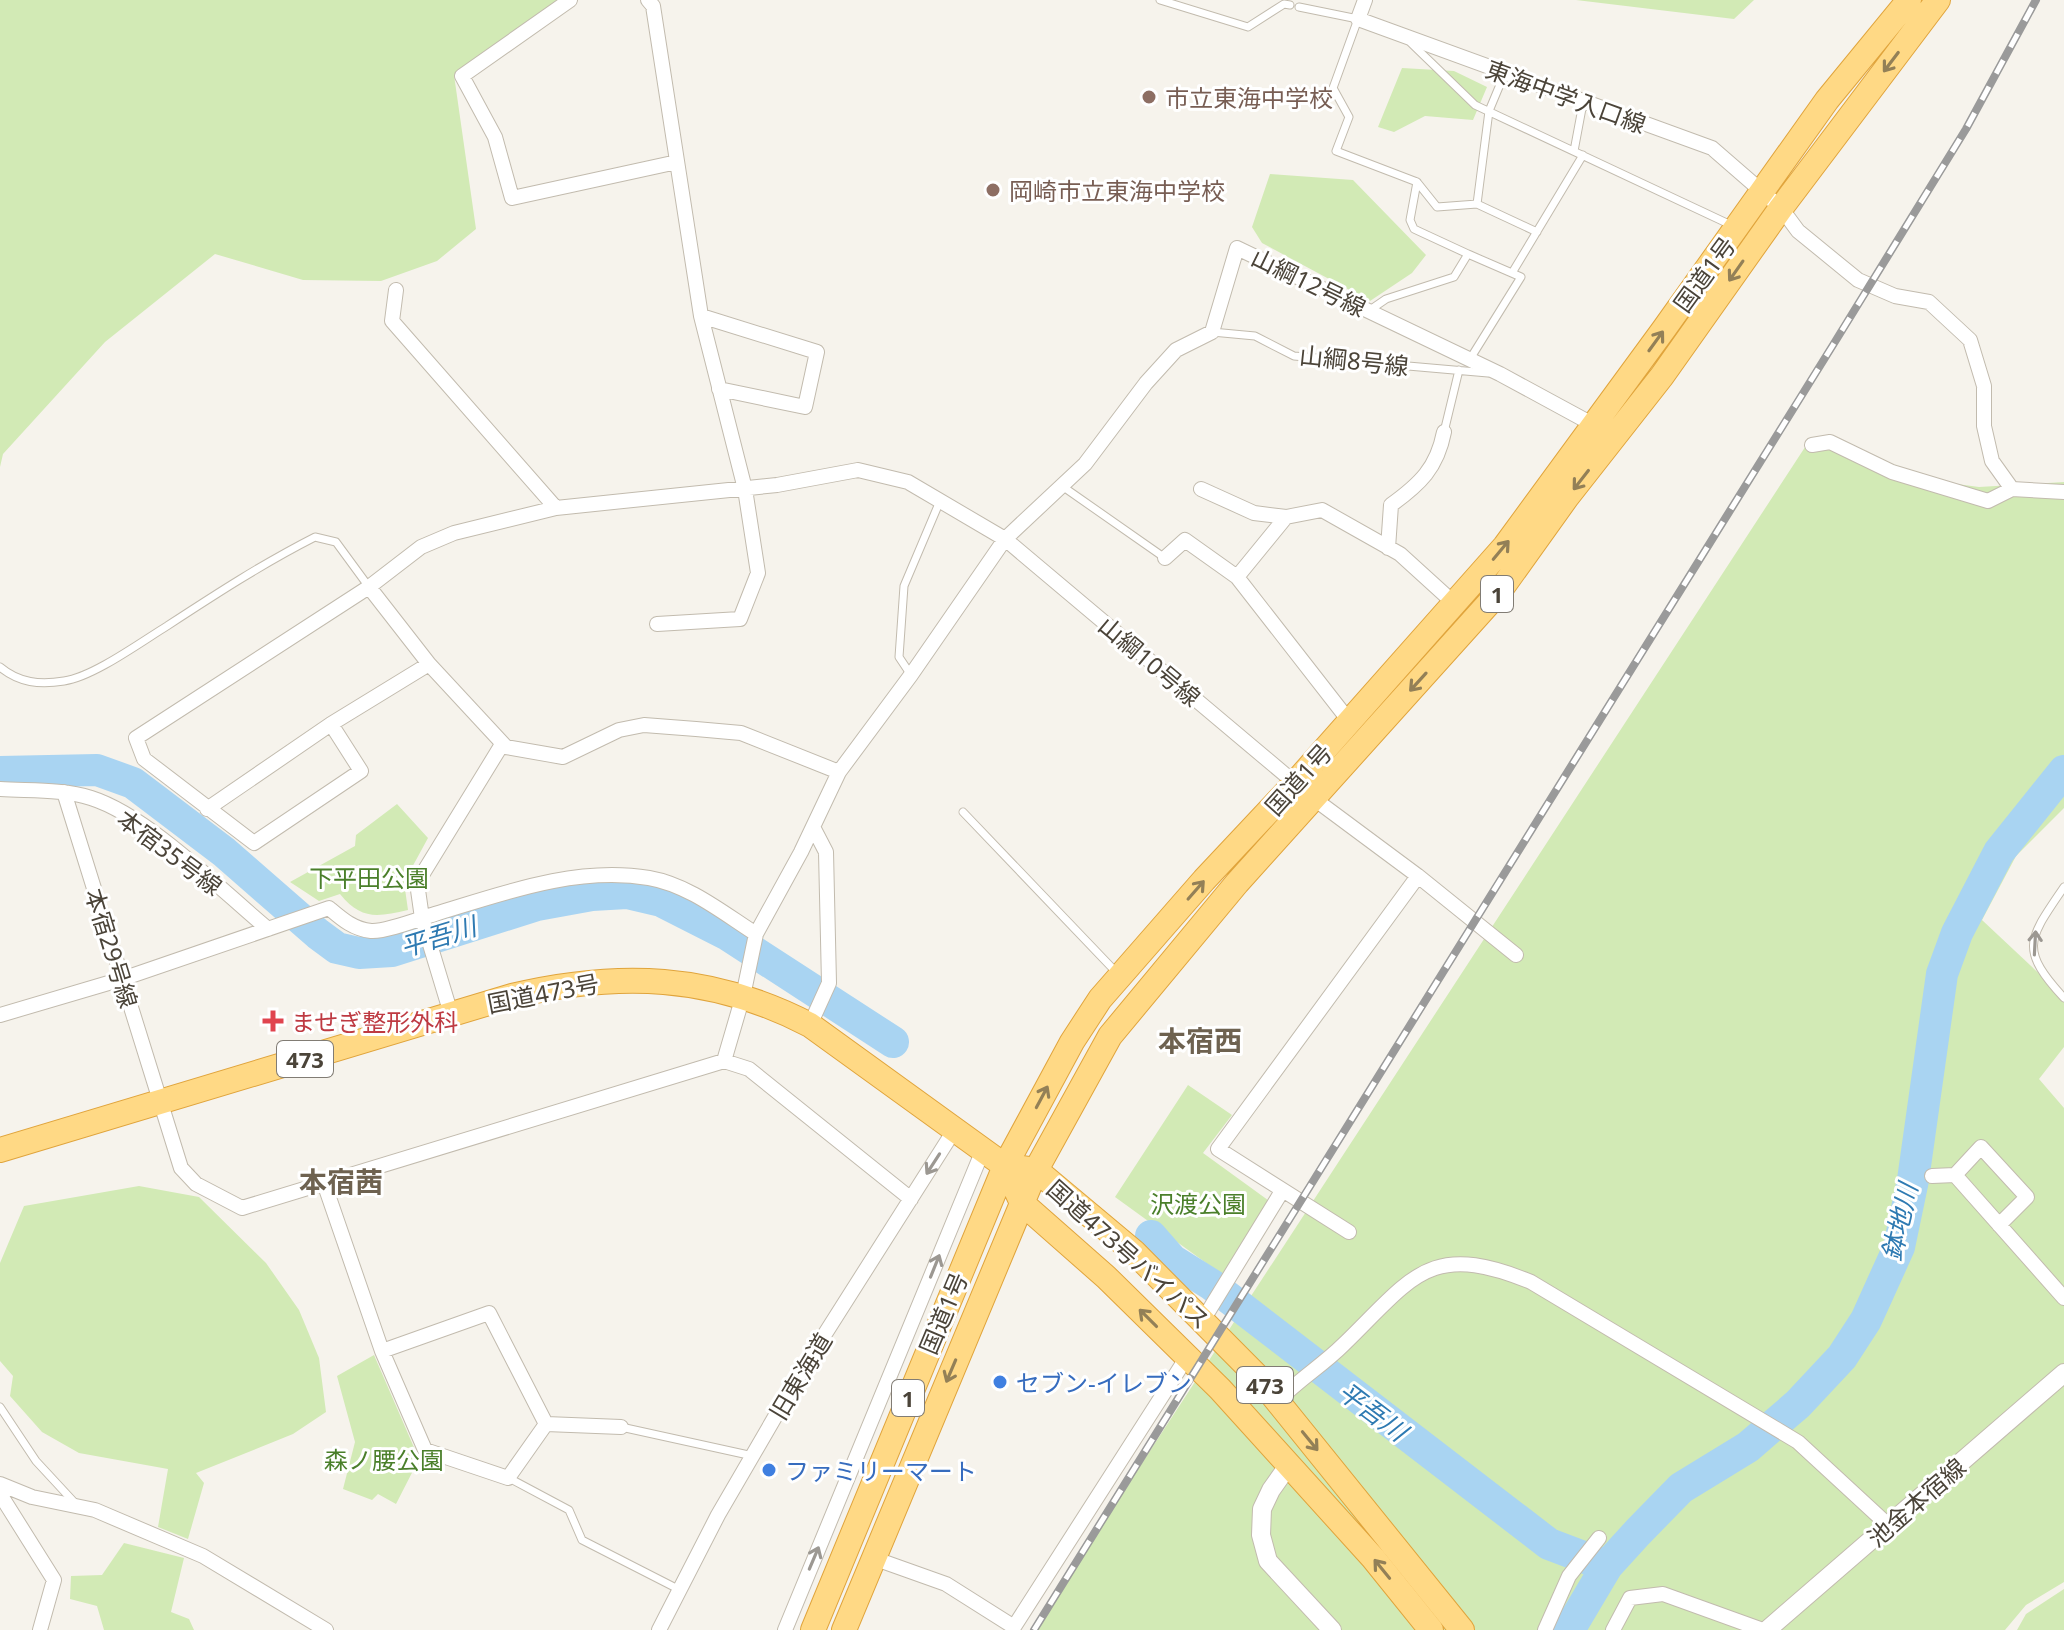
<svg xmlns="http://www.w3.org/2000/svg" width="2064" height="1630" font-family="'Noto Sans','Noto Sans JP',sans-serif">
<style>
.green{fill:#d2eab5}
.lines{fill:none;stroke-linecap:round;stroke-linejoin:round}
.river{stroke:#a9d4f2;stroke-width:32}
.service-casing{stroke:#c2bbae;stroke-width:9}
.minor-casing{stroke:#c2bbae;stroke-width:16}
.tertiary-casing{stroke:#c2bbae;stroke-width:20}
.trunk-casing{stroke:#e0a43c;stroke-width:26}
.service{stroke:#fff;stroke-width:7}
.minor{stroke:#fff;stroke-width:14}
.tertiary{stroke:#fff;stroke-width:18}
.trunk{stroke:#ffd985;stroke-width:24}
.rail-casing{stroke:#9a9a9a;stroke-width:8}
.rail{stroke:#fff;stroke-width:5;stroke-dasharray:15;stroke-linecap:butt}
.oneway{stroke:#938057}
.oneway2{stroke:#9c9892}
.education-dot{fill:#8d6e63;stroke:#fff;stroke-width:3}
.health-dot{fill:#e0444e;stroke:#fff;stroke-width:3}
.shop-dot{fill:#3f7fe0;stroke:#fff;stroke-width:3}
.labels{text-anchor:middle;dominant-baseline:central;stroke-width:6;stroke-linejoin:round;paint-order:stroke}
.shield{fill:#fff;stroke:#817c74;stroke-width:2}
.shield-label{font-size:22px;font-weight:bold;fill:#4b4439}
.street-label{font-size:24px;fill:#4b4439;stroke:#fff}
.education-label{font-size:24px;fill:#785e54;stroke:#fff;text-anchor:start}
.park-label{font-size:24px;fill:#4a7f2a;stroke:#fff}
.health-label{font-size:24px;fill:#be3a42;stroke:#fff;text-anchor:start}
.shop-label{font-size:24px;fill:#366cbe;stroke:#fff;text-anchor:start}
.water-label{font-size:26px;font-style:italic;fill:#2e7ab2;stroke:#fff}
.quarter-label{font-size:28px;font-weight:bold;fill:#6e6250;stroke:#fff}
</style>
<rect width="100%" height="100%" fill="#f6f3ec"/>
<path class="green" d="M 0,0 L 560,0 L 454,75 L 476,229 L 437,261 L 381,281 L 303,280 L 215,254 L 105,342 L 3,454 L 0,467 Z
M 1576,0 L 1754,0 L 1734,19 Z
M 1402,68 L 1454,71 L 1487,87 L 1473,120 L 1425,116 L 1394,132 L 1378,127 Z
M 1270,174 L 1353,180 L 1426,255 L 1412,273 L 1370,301 L 1262,243 L 1252,227 Z
M 1811,438 L 1913,478 L 1979,487 L 2064,482 L 2064,808 L 2016,856 L 1982,920 L 2064,997 L 2064,1047 L 2039,1079 L 2064,1108 L 2064,1582 L 2026,1605 L 2005,1630 L 1033,1630 Z
M 397,804 L 428,838 L 404,882 L 408,910 C 377,917 361,920 340,894 L 319,901 L 290,882 L 355,846 L 356,835 Z
M 1188,1085 L 1232,1115 L 1203,1153 L 1272,1203 L 1224,1276 L 1115,1197 Z
M 139,1186 L 199,1197 L 266,1263 L 299,1310 L 319,1358 L 326,1412 L 293,1434 L 196,1473 L 204,1483 L 188,1539 L 158,1527 L 168,1469 L 79,1453 L 42,1432 L 10,1396 L 13,1376 L 0,1361 L 0,1263 L 24,1206 Z
M 374,1355 L 419,1459 L 396,1504 L 378,1494 L 372,1500 L 343,1489 L 355,1442 L 337,1376 Z
M 124,1543 L 184,1558 L 171,1612 L 189,1619 L 194,1630 L 104,1630 L 97,1606 L 70,1599 L 71,1576 L 102,1575 Z
M 2064,1589 L 2064,1630 L 2017,1630 L 2026,1614 Z"/>
<g class="lines">
<path class="river" d="M 0,772 L 97,770 L 133,783 L 224,852 L 318,934 L 337,948 L 359,953 L 392,951 L 537,905 L 592,895 L 627,893 L 661,901 L 728,935 L 893,1042
M 1151,1236 L 1172,1260 L 1212,1285 L 1549,1544 L 1607,1566
M 1569,1630 L 1607,1566 L 1638,1532 L 1681,1488 L 1748,1447 L 1798,1404 L 1842,1357 L 1866,1320 L 1899,1247 L 1913,1180 L 1942,974 L 1957,933 L 1999,852 L 2064,771"/>
<defs>
<path id="service" d="M 1160,0 L 1248,27 L 1284,4 L 1290,5
M 1299,7 L 1358,19 L 1333,88 L 1349,117 L 1336,151 L 1417,182 L 1410,220 L 1414,229 L 1468,254 L 1454,277 L 1386,299 L 1370,310
M 1411,43 L 1475,105 L 1731,225
M 1574,151 L 1583,103
M 1417,182 L 1437,207 L 1477,204 L 1537,232
M 1477,204 L 1489,111 L 1504,75
M 1468,254 L 1521,277 L 1470,359
M 1512,273 L 1583,155
M 1212,332 L 1255,336 L 1294,356 L 1488,373
M 1444,432 L 1459,370
M 1062,486 L 1165,558
M 0,667 C 19,683 40,685 64,681 C 93,677 141,642 167,626 C 216,594 262,564 315,537 L 336,542 L 369,587
M 911,675 L 899,657 L 904,586 L 940,501
M 963,812 L 1116,972
M 2064,887 C 2029,939 2018,948 2064,998
M 0,1407 L 36,1461 L 74,1502
M 621,1427 L 753,1456
M 509,1478 L 569,1510 L 582,1540 L 680,1590"/>
<path id="minor" d="M 570,0 L 462,76 L 495,137 L 512,198 L 677,162
M 648,0 L 653,6 L 701,316 L 745,489 L 758,573 L 740,619 L 657,624
M 1365,0 L 1358,19 L 1712,148 L 1781,208 L 1798,231 L 1858,280 L 1895,296 L 1929,302 L 1970,340 L 1984,386 L 1984,426 L 1992,461 L 2012,489
M 396,290 L 392,321 L 556,508
M 701,316 L 817,352 L 805,407 L 719,389
M 1812,445 L 1830,442 L 1892,472 L 1988,501 L 2012,489 L 2064,492
M 1201,489 L 1254,513 L 1286,517
M 1388,548 L 1391,505 C 1420,484 1437,468 1444,432
M 1165,558 L 1185,540 L 1237,577 L 1350,722
M 1237,577 L 1286,517 L 1322,510 L 1400,554 L 1455,604
M 369,587 L 429,664 L 506,747 L 563,757 L 619,730 L 644,725 L 696,729 L 741,733 L 839,772
M 331,724 L 361,771 L 254,843 L 144,759 L 136,738 L 369,587 L 421,547 L 454,533 L 556,508 L 777,485 L 858,470 L 908,482 L 1005,539 L 1295,783
M 0,789 C 30,791 62,789 91,798 C 148,816 221,890 268,929
M 64,792 L 181,1168 L 196,1184 L 242,1208 L 724,1061 L 749,1069 L 911,1199
M 1313,798 L 1418,876 L 1516,955
M 207,809 L 331,724 L 429,664
M 451,1014 L 422,918 L 417,883 L 501,746
M 0,1015 L 122,979 L 329,908 C 342,919 353,929 371,931 C 386,932 419,919 435,914 C 504,893 576,866 649,878 C 689,885 723,913 756,934
M 810,1025 L 829,983 L 826,852 L 813,827
M 724,1061 L 743,996 L 756,934 L 801,852 L 839,772 L 911,675 L 1005,539 L 1085,464 L 1146,383 L 1176,350 L 1212,332 L 1237,248 L 1500,374 L 1594,425
M 1955,1175 L 1981,1147 L 2027,1197 L 1999,1225
M 1932,1176 L 1955,1175 L 2064,1298
M 324,1183 L 382,1351 L 425,1450 L 508,1478 L 546,1424 L 489,1313 L 382,1351
M 1349,1232 L 1218,1149 L 1418,876
M 1203,1320 L 1282,1191
M 1278,1401 C 1298,1380 1323,1365 1343,1345 C 1413,1277 1429,1240 1531,1282 L 1798,1442 L 1889,1526
M 546,1424 L 621,1427
M 0,1484 L 32,1497 L 95,1510 L 203,1556 L 326,1630
M 0,1494 L 54,1580 L 40,1630
M 873,1558 L 946,1584 L 1014,1627
M 659,1630 L 718,1515 L 804,1367 L 955,1129
M 785,1630 L 983,1150
M 1012,1630 L 1187,1357
M 1545,1630 L 1569,1576 L 1599,1538
M 1613,1630 L 1630,1598 L 1663,1594 L 1763,1630"/>
<path id="tertiary" d="M 1288,1466 L 1271,1490 L 1262,1509 L 1261,1535 L 1268,1561 L 1332,1630
M 1767,1630 L 2064,1373"/>
<path id="trunk" d="M 0,1150 L 512,996 C 618,971 712,974 810,1025 L 1005,1166 L 1022,1203 L 1106,1277 L 1220,1389 L 1373,1558 L 1431,1630
M 1023,1168 L 1036,1170 L 1134,1252 L 1257,1376 L 1462,1630
M 813,1630 L 1005,1166 L 1072,1042 L 1100,999 L 1204,880 L 1295,783 L 1505,546 L 1664,329 L 1827,100 L 1909,0
M 844,1630 L 1036,1170 L 1110,1036 L 1237,883 L 1499,592 L 1567,497 L 1662,376 L 1781,208 L 1938,0"/>
</defs>
<use href="#service" class="service-casing"/>
<use href="#minor" class="minor-casing"/>
<use href="#tertiary" class="tertiary-casing"/>
<use href="#trunk" class="trunk-casing"/>
<use href="#service" class="service"/>
<use href="#minor" class="minor"/>
<use href="#tertiary" class="tertiary"/>
<use href="#trunk" class="trunk"/>
<defs>
<path id="rail" d="M 1034,1630 L 1833,345 L 1966,129 L 2036,0"/>
</defs>
<use href="#rail" class="rail-casing"/>
<use href="#rail" class="rail"/>
</g>
<defs><path id="oneway-shaft" d="M-6 0H5M1.5-3L5.5 0L1.5 3" fill="none" stroke-width="1.6" stroke-linecap="round" stroke-linejoin="round" transform="scale(2)"/></defs>
<g class="oneway">
<use href="#oneway-shaft" transform="translate(1891 62) rotate(127)"/>
<use href="#oneway-shaft" transform="translate(1736 271) rotate(125)"/>
<use href="#oneway-shaft" transform="translate(1656 341) rotate(-54)"/>
<use href="#oneway-shaft" transform="translate(1581 480) rotate(128)"/>
<use href="#oneway-shaft" transform="translate(1501 550) rotate(-50)"/>
<use href="#oneway-shaft" transform="translate(1418 682) rotate(132)"/>
<use href="#oneway-shaft" transform="translate(1196 890) rotate(-49)"/>
<use href="#oneway-shaft" transform="translate(1042 1097) rotate(-62)"/>
<use href="#oneway-shaft" transform="translate(1148 1318) rotate(-135)"/>
<use href="#oneway-shaft" transform="translate(951 1371) rotate(113)"/>
<use href="#oneway-shaft" transform="translate(1310 1441) rotate(51)"/>
<use href="#oneway-shaft" transform="translate(1382 1569) rotate(-129)"/>
</g>
<g class="oneway2">
<use href="#oneway-shaft" transform="translate(2035 943) rotate(-87)"/>
<use href="#oneway-shaft" transform="translate(933 1164) rotate(123)"/>
<use href="#oneway-shaft" transform="translate(935 1266) rotate(-68)"/>
<use href="#oneway-shaft" transform="translate(814 1558) rotate(-67)"/>
</g>
<g class="education-dot">
<circle cx="1149" cy="97" r="8"/>
<circle cx="993" cy="190" r="8"/>
</g>
<path class="health-dot" d="M269 1009h8v8h8v8h-8v8h-8v-8h-8v-8h8z"/>
<g class="shop-dot">
<circle cx="1000" cy="1382" r="8"/>
<circle cx="769" cy="1470" r="8"/>
</g>
<g class="labels">
<g class="shield">
<rect x="1481" y="576" width="32" height="36" rx="6"/>
<rect x="277" y="1041" width="56" height="36" rx="6"/>
<rect x="1237" y="1367" width="56" height="36" rx="6"/>
<rect x="892" y="1380" width="32" height="36" rx="6"/>
</g>
<g class="shield-label">
<text x="1497" y="594">1</text>
<text x="305" y="1059">473</text>
<text x="1265" y="1385">473</text>
<text x="908" y="1398">1</text>
</g>
<g class="street-label">
<text transform="translate(1566 96) rotate(20)">東海中学入口線</text>
<text transform="translate(1704 274) rotate(-54)">国道1号</text>
<text transform="translate(1309 282) rotate(26)">山綱12号線</text>
<text transform="translate(1354 360) rotate(6)">山綱8号線</text>
<text transform="translate(1150 661) rotate(40)">山綱10号線</text>
<text transform="translate(1298 779) rotate(-48)">国道1号</text>
<text transform="translate(170 852) rotate(37)">本宿35号線</text>
<text transform="translate(112 948) rotate(73)">本宿29号線</text>
<text transform="translate(543 993) rotate(-11)">国道473号</text>
<text transform="translate(1129 1254) rotate(42)">国道473号バイパス</text>
<text transform="translate(943 1313) rotate(-67)">国道1号</text>
<text transform="translate(800 1376) rotate(-59)">旧東海道</text>
<text transform="translate(1916 1502) rotate(-41)">池金本宿線</text>
</g>
<g class="education-label">
<text x="1165" y="97">市立東海中学校</text>
<text x="1009" y="190">岡崎市立東海中学校</text>
</g>
<g class="park-label">
<text x="369" y="877">下平田公園</text>
<text x="1198" y="1203">沢渡公園</text>
<text x="384" y="1459">森ノ腰公園</text>
</g>
<g class="health-label">
<text x="291" y="1021">ませぎ整形外科</text>
</g>
<g class="shop-label">
<text x="1016" y="1382">セブン-イレブン</text>
<text x="785" y="1470">ファミリーマート</text>
</g>
<g class="water-label">
<text transform="translate(438 936) rotate(-17)">平吾川</text>
<text transform="translate(1899 1222) rotate(-77)">鉢地川</text>
<text transform="translate(1373 1411) rotate(37)">平吾川</text>
</g>
<g class="quarter-label">
<text x="1200" y="1040">本宿西</text>
<text x="341" y="1181">本宿茜</text>
</g>
</g>
</svg>
